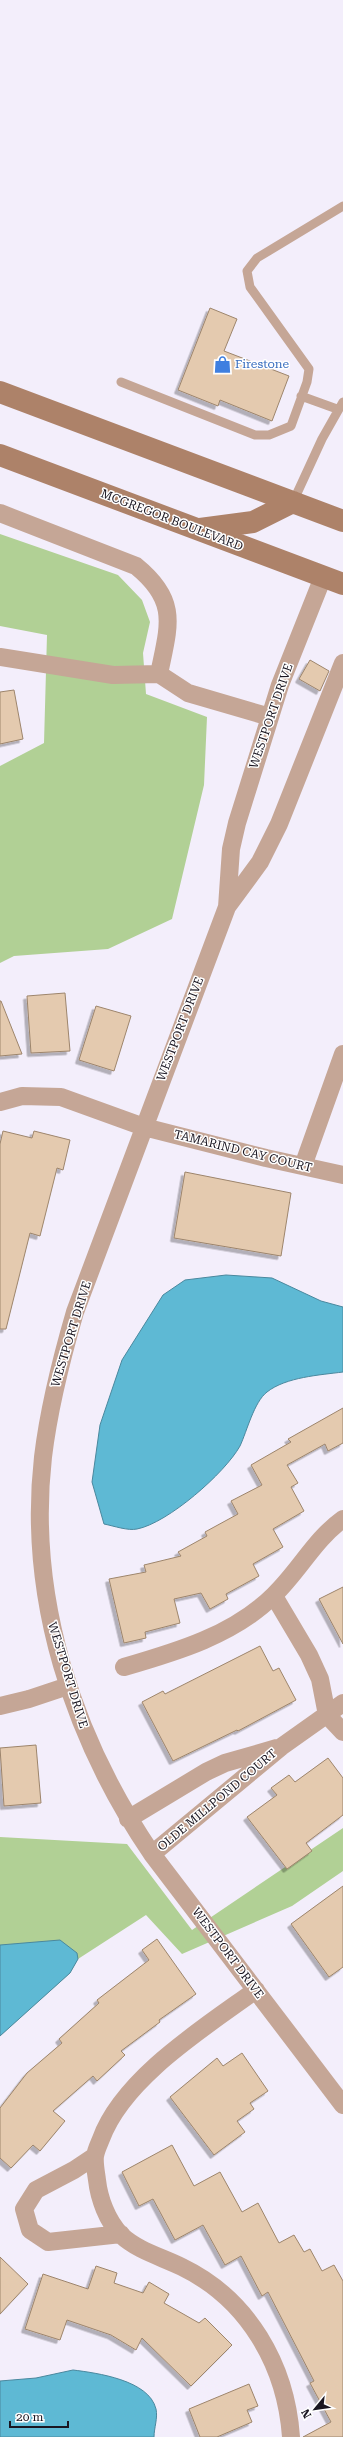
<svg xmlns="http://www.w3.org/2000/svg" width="343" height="2437" font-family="'Roboto Serif',serif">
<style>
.green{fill:#b1d095}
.water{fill:#5eb9d4;stroke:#4a889e}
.building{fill:#e4caaf;stroke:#9d856c;filter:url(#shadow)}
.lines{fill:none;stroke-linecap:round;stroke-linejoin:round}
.service{stroke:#c5a696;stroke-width:9}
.minor{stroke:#c5a696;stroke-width:18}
.secondary{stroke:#ad8269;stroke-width:22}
.labels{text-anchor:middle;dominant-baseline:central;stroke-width:3;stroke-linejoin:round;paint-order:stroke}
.shop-label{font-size:12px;fill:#366cbe;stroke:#fff;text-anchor:start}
.street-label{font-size:12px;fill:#1a1621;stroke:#fff}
</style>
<defs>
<filter id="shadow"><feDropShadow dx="-3.5" dy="3.5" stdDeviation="0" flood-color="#0004"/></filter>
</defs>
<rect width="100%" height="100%" fill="#f3eefb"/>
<path class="green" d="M 0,534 L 118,575 L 142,600 L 150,622 L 143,653 L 146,694 L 207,717 L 204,785 L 172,919 L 108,949 L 14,956 L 0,963 L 0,766 L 44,743 L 47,635 L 0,626 Z
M 343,1828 L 343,1871 L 292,1906 L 182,1954 L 146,1915 L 78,1959 L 70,1973 L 0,2036 L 0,1837 L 127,1844 L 192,1930 Z"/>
<path class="water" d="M 226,1275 L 272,1278 L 321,1301 L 343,1307 L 343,1372 C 320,1375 286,1377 267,1392 C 254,1402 247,1431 240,1446 C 225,1473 168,1523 137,1529 C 128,1531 114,1526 104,1524 L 92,1482 L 100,1425 L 122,1360 L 163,1295 L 185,1280 Z
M 60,1940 L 77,1953 L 78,1959 L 70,1973 L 0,2036 L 0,1945 Z
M 73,2370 C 97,2373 149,2380 156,2409 C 158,2418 154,2428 154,2437 L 0,2437 L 0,2381 L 36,2378 Z"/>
<path class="building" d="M 210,308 L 237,319 L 224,351 L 289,376 L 272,421 L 220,400 L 218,406 L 178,390 Z
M 310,660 L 329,671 L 320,691 L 299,679 Z
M 14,690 L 23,739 L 0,744 L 0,692 Z
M 65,993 L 70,1051 L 31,1053 L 27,996 Z
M 0,1001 L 1,1001 L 22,1054 L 0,1056 Z
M 96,1006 L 131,1016 L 114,1071 L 79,1060 Z
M 3,1131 L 32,1138 L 34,1131 L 70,1140 L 63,1170 L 57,1168 L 40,1236 L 30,1233 L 6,1329 L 0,1329 L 0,1144 Z
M 185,1172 L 291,1193 L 281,1256 L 174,1238 Z
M 343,1408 L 343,1443 L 328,1451 L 325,1444 L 287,1465 L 298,1483 L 291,1487 L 304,1511 L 273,1529 L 283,1547 L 253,1564 L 259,1576 L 226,1594 L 228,1599 L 210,1609 L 201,1593 L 174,1599 L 180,1623 L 145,1632 L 146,1638 L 124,1643 L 109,1579 L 146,1572 L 144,1565 L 181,1556 L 178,1552 L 207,1536 L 205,1532 L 238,1514 L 231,1501 L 262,1485 L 251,1465 L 291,1442 L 288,1439 Z
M 343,1587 L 343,1644 L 319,1599 Z
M 260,1646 L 273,1671 L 279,1668 L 296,1700 L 238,1731 L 237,1730 L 173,1761 L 142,1702 L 163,1691 L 165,1694 Z
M 36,1745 L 41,1803 L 4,1806 L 0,1748 Z
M 328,1758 L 343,1778 L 343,1815 L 306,1843 L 312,1851 L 287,1869 L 247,1817 L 277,1795 L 271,1788 L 289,1775 L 295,1782 Z
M 343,1886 L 343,1967 L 329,1977 L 291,1924 Z
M 157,1939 L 196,1994 L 159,2020 L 160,2022 L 121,2051 L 125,2055 L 97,2081 L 93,2076 L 53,2111 L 65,2121 L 40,2151 L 33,2145 L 11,2168 L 0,2158 L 0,2108 L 27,2073 L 62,2043 L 59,2039 L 99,2003 L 97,2000 L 149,1960 L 142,1950 Z
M 242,2053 L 268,2091 L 250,2103 L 254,2109 L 237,2121 L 245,2132 L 214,2155 L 170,2097 L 217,2058 L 223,2066 Z
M 172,2145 L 194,2186 L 220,2172 L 242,2212 L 258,2203 L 279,2243 L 294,2235 L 304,2252 L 310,2249 L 322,2271 L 334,2265 L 343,2281 L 343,2437 L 303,2437 L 331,2422 L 310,2383 L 314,2381 L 268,2292 L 262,2296 L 241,2256 L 225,2265 L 203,2225 L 175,2240 L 153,2199 L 139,2206 L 122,2172 Z
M 0,2257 L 28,2284 L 0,2314 Z
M 96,2266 L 117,2273 L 114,2283 L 143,2293 L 149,2282 L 169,2294 L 164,2303 L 199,2323 L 205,2318 L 232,2345 L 191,2386 L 142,2338 L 136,2350 L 111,2335 L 67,2320 L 60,2340 L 25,2329 L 43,2274 L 88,2289 Z
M 249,2384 L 258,2406 L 247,2410 L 252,2422 L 217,2437 L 200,2437 L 189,2409 Z"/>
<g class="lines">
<path class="service" d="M 121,382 L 255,435 L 269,435 L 291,426 L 307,382 L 309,369 L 250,287 L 247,271 L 257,258 L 343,206
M 301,396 L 337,409
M 293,502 L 322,439 L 343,402"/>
<path class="minor" d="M 0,513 L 136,566 C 179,601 169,625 159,674
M 0,657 L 113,675 L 159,674 L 188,693 L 270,717
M 343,663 L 279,824 L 260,862 L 227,907 L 75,1312 C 61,1360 49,1407 43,1457 C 27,1598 73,1738 152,1854 L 343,2105
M 227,907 L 231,849 L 237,823 L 280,685 L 323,577
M 0,1102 L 22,1096 L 61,1097 L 144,1127 L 266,1158 L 343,1175
M 303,1166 L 343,1054
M 274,1596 L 309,1655 L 320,1679 L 327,1715 L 343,1732
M 124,1667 C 176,1652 234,1635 274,1595 C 299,1571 315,1539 343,1519
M 0,1706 L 29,1699 L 68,1686
M 128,1819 L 206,1772 L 225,1763 L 277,1748
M 152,1854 L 281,1747 L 343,1703
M 256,1990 C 205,2027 123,2078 101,2139 C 99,2144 96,2150 95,2156 C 94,2163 96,2172 97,2180 C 99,2198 107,2221 121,2235 C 138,2251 162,2257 182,2267 C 248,2299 286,2365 291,2437
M 95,2156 L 74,2170 L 36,2190 L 24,2209 L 30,2230 L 48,2242 L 121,2234"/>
<path class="secondary" d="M 0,392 L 343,521
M 0,455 L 343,584
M 200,529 L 253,522 L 293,502"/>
</g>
<defs>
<symbol id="shop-bare" viewBox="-9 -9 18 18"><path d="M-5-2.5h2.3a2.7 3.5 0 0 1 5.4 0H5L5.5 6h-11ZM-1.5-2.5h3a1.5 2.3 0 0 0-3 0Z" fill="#3f7fe0" stroke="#fff" stroke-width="2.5" paint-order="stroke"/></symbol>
</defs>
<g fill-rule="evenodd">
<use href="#shop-bare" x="210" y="352" width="25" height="25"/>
</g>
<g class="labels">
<g class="shop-label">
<text x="235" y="364">Firestone</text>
</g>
<g class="street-label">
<text transform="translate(172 520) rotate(21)">MCGREGOR BOULEVARD</text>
<text transform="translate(271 716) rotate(-71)">WESTPORT DRIVE</text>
<text transform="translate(180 1029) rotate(-69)">WESTPORT DRIVE</text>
<text transform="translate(243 1151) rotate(14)">TAMARIND CAY COURT</text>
<text transform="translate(71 1334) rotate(-73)">WESTPORT DRIVE</text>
<text transform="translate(68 1675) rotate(73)">WESTPORT DRIVE</text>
<text transform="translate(217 1800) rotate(-40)">OLDE MILLPOND COURT</text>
<text transform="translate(228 1953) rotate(53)">WESTPORT DRIVE</text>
</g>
</g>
<g transform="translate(315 2409) rotate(241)" stroke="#ffffff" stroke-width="3" paint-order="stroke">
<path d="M0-3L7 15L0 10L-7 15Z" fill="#1a1621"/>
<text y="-6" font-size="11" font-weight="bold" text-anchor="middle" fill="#1a1621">N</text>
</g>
<path d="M10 2421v6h58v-6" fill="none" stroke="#1a1621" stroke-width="2"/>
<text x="16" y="2421" font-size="12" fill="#1a1621" stroke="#ffffff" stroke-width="3" paint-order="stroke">20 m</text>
</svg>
